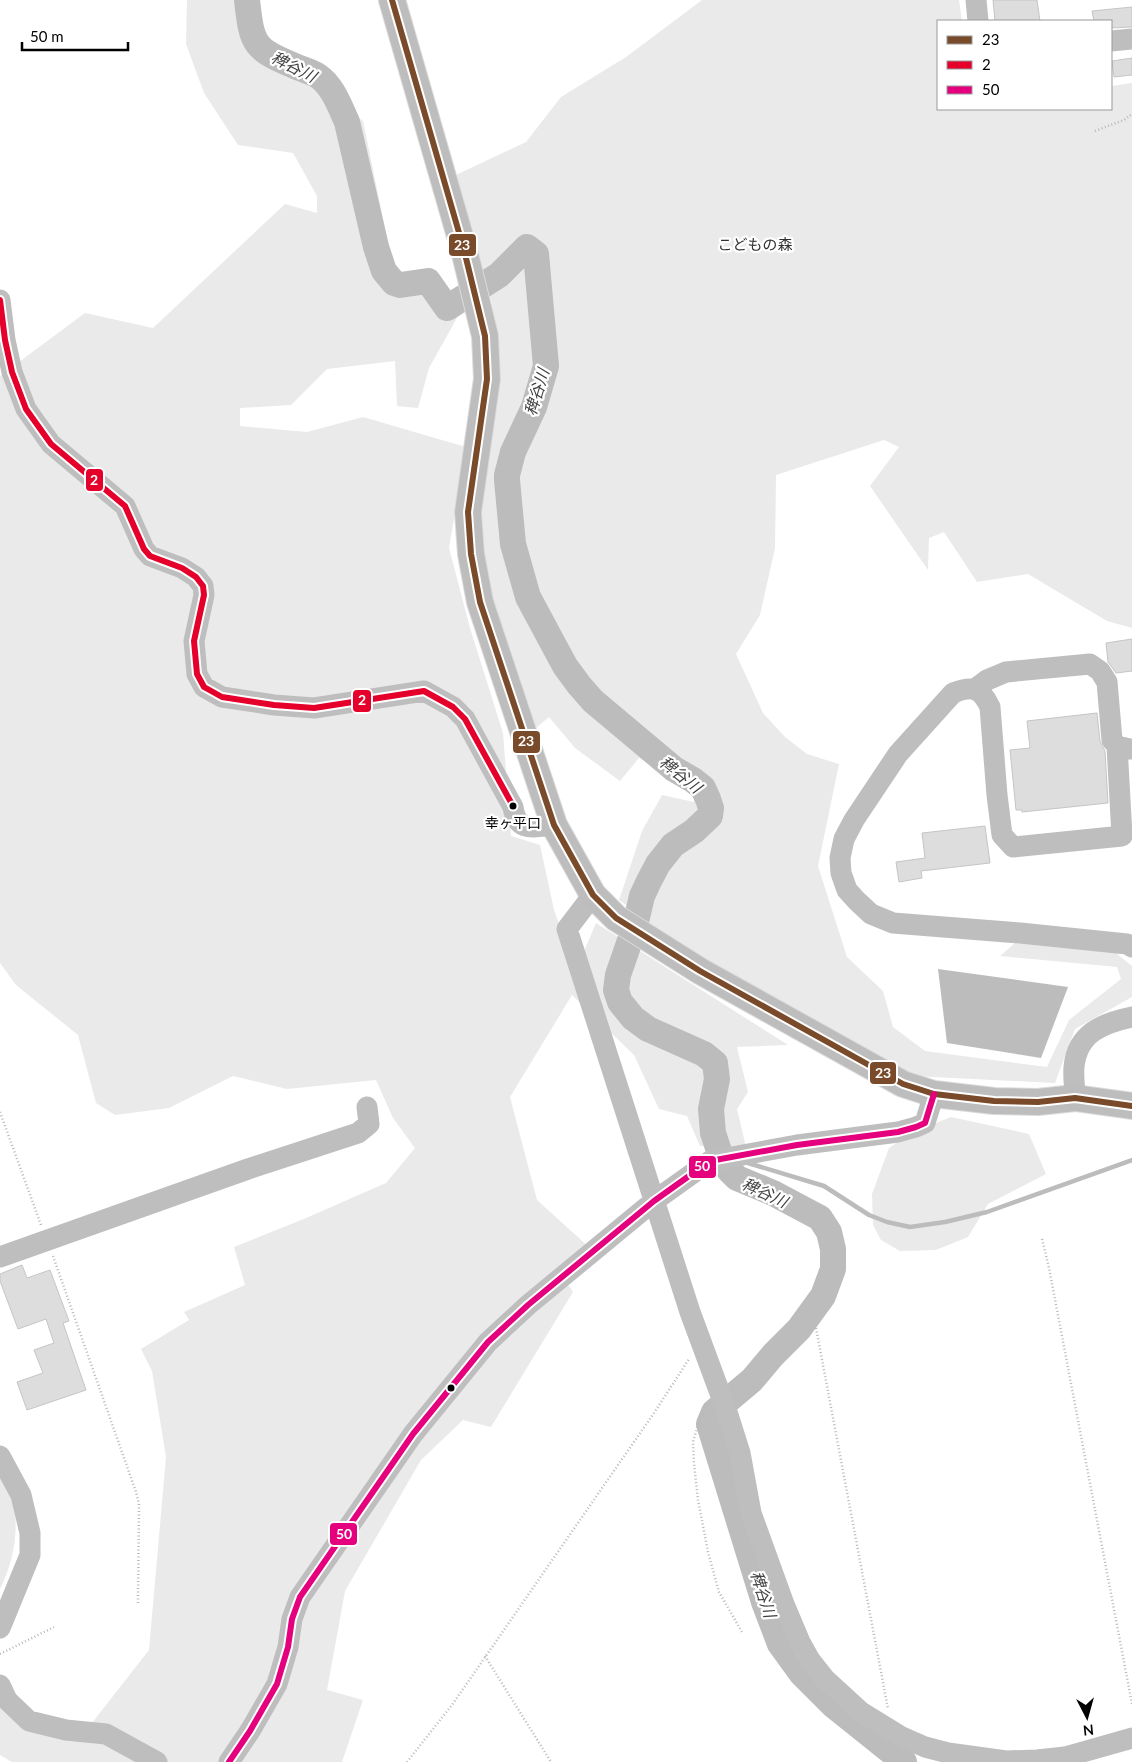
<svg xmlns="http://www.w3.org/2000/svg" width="1132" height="1762" font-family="Lato,'Noto Sans JP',sans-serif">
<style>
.green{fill:#eaeaea}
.water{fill:#bcbcbc}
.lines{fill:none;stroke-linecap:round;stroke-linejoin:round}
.stream{stroke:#bcbcbc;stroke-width:4.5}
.river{stroke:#bcbcbc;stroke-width:26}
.building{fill:#ddd;stroke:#c5c5c5}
.major-casing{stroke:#dbdbdb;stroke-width:28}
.path{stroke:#b8b8b8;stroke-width:2.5;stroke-dasharray:1 2.5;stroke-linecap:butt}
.minor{stroke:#bebebe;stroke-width:21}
.major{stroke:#bdbdbd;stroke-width:26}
.bus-1-casing{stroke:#fff;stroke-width:10}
.bus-2-casing{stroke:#fff;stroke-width:10}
.bus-3-casing{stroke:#fff;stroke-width:10}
.bus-1{stroke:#7a4b2a;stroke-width:6}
.bus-2{stroke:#e4002b;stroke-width:6}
.bus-3{stroke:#e5007d;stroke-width:6}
.bus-dot{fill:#000;stroke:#fff;stroke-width:2}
.labels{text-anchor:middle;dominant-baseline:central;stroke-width:4.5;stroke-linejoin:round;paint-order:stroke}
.bus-label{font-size:14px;fill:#000;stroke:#fff}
.park-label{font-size:15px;fill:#303030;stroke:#fff}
.water-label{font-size:16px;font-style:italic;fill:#414141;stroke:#fff}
.line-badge{stroke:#fff;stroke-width:2}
.badge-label{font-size:14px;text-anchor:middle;font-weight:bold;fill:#fff}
</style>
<rect width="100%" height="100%" fill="#fff"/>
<path class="green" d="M 187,0 L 251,0 L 251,42 L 315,84 L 363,121 L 398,291 L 460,291 L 462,309 L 429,368 L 418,408 L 397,406 L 395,361 L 327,369 L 291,405 L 240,408 L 240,426 L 307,432 L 363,417 L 466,447 L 449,548 L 470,628 L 503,733 L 511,836 L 540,845 L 554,910 L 576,970 L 596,923 L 788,1045 L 737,1047 L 748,1092 L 737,1109 L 746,1147 L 700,1146 L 687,1116 L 659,1109 L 634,1055 L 572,995 L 510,1097 L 537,1200 L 590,1248 L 562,1275 L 573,1292 L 491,1427 L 463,1420 L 421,1460 L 345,1591 L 327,1690 L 363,1700 L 342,1762 L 12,1762 L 0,1755 L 0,1708 L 81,1737 L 149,1650 L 166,1457 L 152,1371 L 141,1349 L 189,1320 L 184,1312 L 245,1285 L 234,1247 L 306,1218 L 386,1183 L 415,1148 L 393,1118 L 376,1080 L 287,1089 L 233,1076 L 169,1108 L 115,1115 L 96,1103 L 78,1035 L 16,985 L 0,963 L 0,376 L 85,313 L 153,328 L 285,204 L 317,213 L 317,196 L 293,153 L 238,145 L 204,93 L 186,44 Z
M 702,0 L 959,0 L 962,21 L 938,21 L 938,109 L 1111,109 L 1111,86 L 1132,83 L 1132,628 L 1107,621 L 1028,574 L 977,582 L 944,532 L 929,538 L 928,570 L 870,486 L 899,447 L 884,440 L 776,475 L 775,548 L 760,615 L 736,654 L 763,713 L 785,737 L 807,754 L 839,764 L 818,866 L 847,957 L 883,991 L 893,1027 L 925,1051 L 1047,1067 L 1069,1020 L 1121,979 L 1117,967 L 1000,956 L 1015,943 L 1116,953 L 1132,966 L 1132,997 L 1075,1029 L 1055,1083 L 912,1076 L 730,982 L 619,900 L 642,831 L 662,795 L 694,802 L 695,789 L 639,758 L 620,781 L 575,748 L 549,717 L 529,734 L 489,597 L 477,535 L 498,368 L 492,304 L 456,175 L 526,142 L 561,97 L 626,57 Z
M 951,1117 L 1029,1134 L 1046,1174 L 988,1204 L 968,1237 L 936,1250 L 900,1251 L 881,1240 L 873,1225 L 872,1194 L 889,1148 L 913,1132 Z
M 0,1463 C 4,1474 11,1485 13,1496 C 19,1529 15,1559 0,1589 Z"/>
<path class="water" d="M 938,969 L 1068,987 L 1041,1058 L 947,1043 Z"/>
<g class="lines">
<path class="stream" d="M 748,1163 L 824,1186 L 869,1215 L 887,1222 L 910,1227 L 945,1222 L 987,1212 L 1132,1160
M 729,1170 L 738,1166"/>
<path class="river" d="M 247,0 C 252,46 254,49 297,67 C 304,70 312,72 318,76 C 333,86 340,107 347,122 L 376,247 L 384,271 L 394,283 L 400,285 L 428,281 L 447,308 L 499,275 L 527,247 L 536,254 L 546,366 L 534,407 L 513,452 L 507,475 L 507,480 L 513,544 L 528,597 L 565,666 L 579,685 L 593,701 L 674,769 L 693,780 L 703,788 L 708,799 L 711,808 L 710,816 L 694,831 L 673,845 L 658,864 L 649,881 L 642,896 L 635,926 L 618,975 L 616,990 L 620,1002 L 633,1018 L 648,1029 L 704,1054 L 715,1063 L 717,1079 L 711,1109 L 713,1133 L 720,1154 L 729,1170 L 737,1178 L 773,1193 L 820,1218 L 829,1232 L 833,1249 L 833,1269 L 823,1296 L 799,1329 L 773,1355 L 752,1380 L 714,1412 L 709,1424 L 764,1602 L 780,1644 L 801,1673 L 833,1705 L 904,1762"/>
</g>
<path class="building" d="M 993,0 L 1037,0 L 1040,21 L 995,21 Z
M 1132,7 L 1132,27 L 1111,28 L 1111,21 L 1094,21 L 1092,11 Z
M 1132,58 L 1132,75 L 1114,77 L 1112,61 Z
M 1132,639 L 1132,671 L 1116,673 L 1108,662 L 1106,643 Z
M 1097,713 L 1100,741 L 1105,751 L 1108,803 L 1022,812 L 1022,810 L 1016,810 L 1010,750 L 1030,748 L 1027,721 Z
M 985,826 L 990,863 L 921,871 L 922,878 L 899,882 L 896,862 L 925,858 L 922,833 Z
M 22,1265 L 27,1278 L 50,1270 L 69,1321 L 63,1323 L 86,1390 L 27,1410 L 17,1382 L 43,1373 L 34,1350 L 54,1343 L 46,1319 L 18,1329 L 0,1281 L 0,1274 Z"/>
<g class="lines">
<defs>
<path id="major" d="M 392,0 L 464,250 L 485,336 L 487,379 L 468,512 L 471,554 L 480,602 L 554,825 L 593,895 L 616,918 L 700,971 L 903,1084 L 934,1094 L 994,1101 L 1038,1102 L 1075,1098 L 1132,1106"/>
</defs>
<use href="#major" class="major-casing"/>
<path class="path" d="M 1095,131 L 1124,120 L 1132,114
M 0,1112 L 41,1225
M 1042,1239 L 1049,1268 L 1132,1704
M 53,1256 L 136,1492 L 139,1504 L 138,1604
M 816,1328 L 888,1709
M 706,1404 L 700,1418 L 693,1442 L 694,1464 L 698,1500 L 708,1552 L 719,1592 L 742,1632
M 0,1654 L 54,1627
M 485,1656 L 551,1762
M 407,1762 L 452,1705 L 654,1413 L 689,1359"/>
<path class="minor" d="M 976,0 L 978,21
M 1111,41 L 1132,39
M 0,300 L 5,340 L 12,372 L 26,409 L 51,444 L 125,506 L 144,549 L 150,556 L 182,568 L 196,577 L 203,586 L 204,595 L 194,641 L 197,674 L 204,687 L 222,697 L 274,705 L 314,708 L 424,691 L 453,707 L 465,719 L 513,807 C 517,833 533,827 554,825
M 975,689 L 987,680 L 1006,672 L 1090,664 L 1100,671 L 1107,682 L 1112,740 L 1117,746 L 1130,749
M 1117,746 L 1122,836 L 1013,847 L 1002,835 L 997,795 L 990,707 C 981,688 973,685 953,693 L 898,754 L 854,820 L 844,839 L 840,858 L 841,873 L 847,890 L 857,901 L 871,914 L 893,923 L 1020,933 L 1127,944 L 1132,947
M 593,895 L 567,929 L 690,1312 L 727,1412 L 740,1453 L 751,1513 L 784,1604 L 800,1642 L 810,1660 L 825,1679 L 861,1712 L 900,1736 L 925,1747 L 948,1753 L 1006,1761 L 1037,1760 L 1065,1757 L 1132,1738
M 1075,1098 C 1075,1088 1073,1077 1074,1067 C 1077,1033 1103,1023 1132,1017
M 0,1257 L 248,1169 L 358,1133 L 369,1124 L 367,1107
M 0,1456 L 21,1495 L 30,1533 L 30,1555 L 0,1628
M 0,1685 L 7,1700 L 29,1721 L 66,1730 L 106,1734 L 157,1762
M 229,1762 L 250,1731 L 277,1684 L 288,1647 L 292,1619 L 300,1597 L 413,1434 L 488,1342 L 528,1305 L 654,1201 L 710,1161 L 797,1145 L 898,1132 L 916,1127 L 925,1123 L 934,1094"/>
<use href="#major" class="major"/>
<defs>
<path id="bus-1" d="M 392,0 L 464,250 L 485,336 L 487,379 L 468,512 L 471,554 L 480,602 L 554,825 L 593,895 L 616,918 L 700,971 L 903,1084 L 934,1094 L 994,1101 L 1038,1102 L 1075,1098 L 1132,1106"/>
<path id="bus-2" d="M 0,300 L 5,340 L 12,372 L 26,409 L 51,444 L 125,506 L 144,549 L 150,556 L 182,568 L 196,577 L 203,586 L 204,595 L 194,641 L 197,674 L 204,687 L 222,697 L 274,705 L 314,708 L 424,691 L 453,707 L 465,719 L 513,806"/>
<path id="bus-3" d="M 229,1762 L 250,1731 L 277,1684 L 288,1647 L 292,1619 L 300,1597 L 413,1434 L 488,1342 L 528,1305 L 654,1201 L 710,1161 L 797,1145 L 898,1132 L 916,1127 L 925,1123 L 934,1094"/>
</defs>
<use href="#bus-1" class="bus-1-casing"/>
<use href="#bus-2" class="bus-2-casing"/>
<use href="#bus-3" class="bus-3-casing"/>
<use href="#bus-1" class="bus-1"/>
<use href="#bus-2" class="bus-2"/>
<use href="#bus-3" class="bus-3"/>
</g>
<g class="bus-dot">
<circle cx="513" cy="806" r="4.5"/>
<circle cx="451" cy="1388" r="4.5"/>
</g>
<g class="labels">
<g class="bus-label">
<text x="513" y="822">幸ヶ平口</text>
</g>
<g class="park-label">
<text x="755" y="244">こどもの森</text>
</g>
<g class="water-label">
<text transform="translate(294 66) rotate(27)">稗谷川</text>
<text transform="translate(536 392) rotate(-73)">稗谷川</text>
<text transform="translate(681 774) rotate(39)">稗谷川</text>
<text transform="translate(765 1192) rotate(25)">稗谷川</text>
<text transform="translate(764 1594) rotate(72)">稗谷川</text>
</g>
</g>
<g class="line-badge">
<rect x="448" y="233" width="29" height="24" rx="5" fill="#7a4b2a"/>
<rect x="85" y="468" width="19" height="24" rx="5" fill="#e4002b"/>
<rect x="352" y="689" width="20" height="24" rx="5" fill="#e4002b"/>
<rect x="512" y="730" width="29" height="24" rx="5" fill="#7a4b2a"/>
<rect x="869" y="1061" width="28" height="24" rx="5" fill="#7a4b2a"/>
<rect x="688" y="1155" width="29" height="24" rx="5" fill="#e5007d"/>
<rect x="329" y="1522" width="29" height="24" rx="5" fill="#e5007d"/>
</g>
<g class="badge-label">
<text x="462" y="250">23</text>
<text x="94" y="485">2</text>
<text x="362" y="705">2</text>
<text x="526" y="746">23</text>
<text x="883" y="1078">23</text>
<text x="702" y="1171">50</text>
<text x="344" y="1539">50</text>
</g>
<rect x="937" y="20" width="175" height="90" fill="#ffffff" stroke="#999999"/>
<rect x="947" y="36" width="25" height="8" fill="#7a4b2a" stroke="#999999"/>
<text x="982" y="45" font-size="15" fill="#000000">23</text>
<rect x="947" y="61" width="25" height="8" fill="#e4002b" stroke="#999999"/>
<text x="982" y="70" font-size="15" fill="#000000">2</text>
<rect x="947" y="86" width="25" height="8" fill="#e5007d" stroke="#999999"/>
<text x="982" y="95" font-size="15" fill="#000000">50</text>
<g transform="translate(1087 1717) rotate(174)" stroke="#ffffff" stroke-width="4" paint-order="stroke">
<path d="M0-4L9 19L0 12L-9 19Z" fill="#000000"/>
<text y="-8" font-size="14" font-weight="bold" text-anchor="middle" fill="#000000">N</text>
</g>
<path d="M22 42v8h106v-8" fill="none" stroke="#000000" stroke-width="2.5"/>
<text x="30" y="42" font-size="15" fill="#000000" stroke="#ffffff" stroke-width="4" paint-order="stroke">50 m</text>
</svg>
